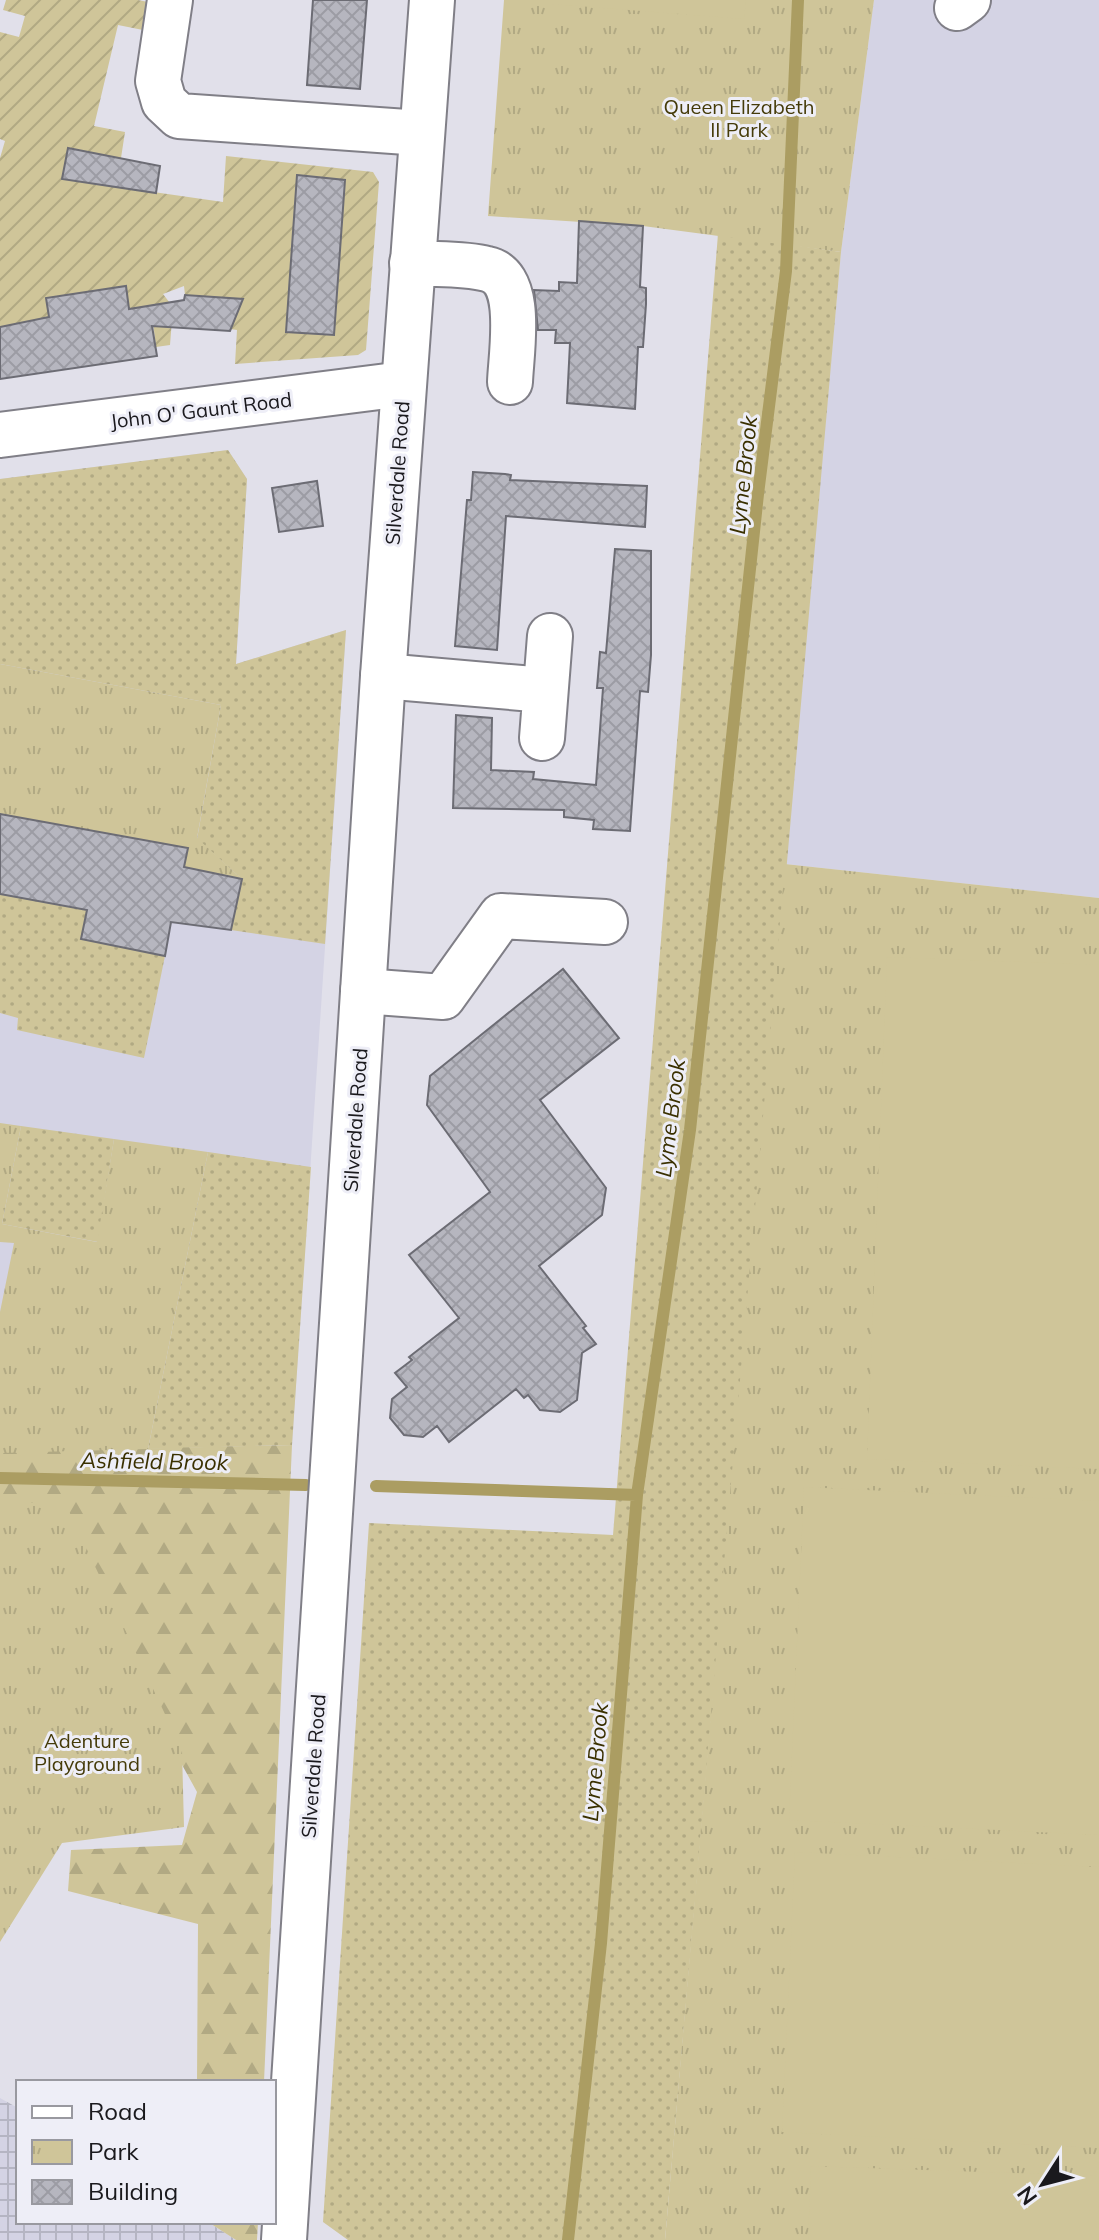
<svg xmlns="http://www.w3.org/2000/svg" width="1099" height="2240" font-family="Mulish,sans-serif">
<style>
.built{fill:#d4d3e4}
.industrial{fill:url(#industrial-grid)}
.grass{fill:url(#grass-dots)}
.forest{fill:url(#forest-firs)}
.park{fill:url(#park-tufts)}
.garden{fill:url(#garden-furrows);fill-rule:evenodd}
.pitch{fill:#cfc599}
.lines{fill:none;stroke-linecap:round;stroke-linejoin:round}
.stream{stroke:#ab9d62;stroke-width:12}
.building{fill:url(#building-cross-hatch);stroke:#6c6c74;stroke-width:2}
.minor-casing{stroke:#807f87;stroke-width:48}
.major-casing{stroke:#807f87;stroke-width:48}
.minor{stroke:#fff;stroke-width:44}
.major{stroke:#fff;stroke-width:44}
.labels{text-anchor:middle;dominant-baseline:central;stroke-width:6;stroke-linejoin:round;paint-order:stroke}
.park-label{font-size:20px;fill:#453b09;stroke:#eeeef7}
.street-label{font-size:20px;fill:#1a191d;stroke:#eeeef7}
.water-label{font-size:22px;font-style:italic;fill:#3a3000;stroke:#eeeef7}
</style>
<defs>
<pattern id="industrial-grid" width="8" height="8" patternUnits="userSpaceOnUse" patternTransform="scale(2)"><rect width="8" height="8" fill="#d4d3e4"/><path d="M0 4h8M4 0v8" fill="none" stroke="#b5b5c3"/></pattern>
<pattern id="grass-dots" width="8" height="8" patternUnits="userSpaceOnUse" patternTransform="scale(2)"><rect width="8" height="8" fill="#cfc599"/><path d="M2 2h.1M6 6h.1" fill="none" stroke="#b1a983" stroke-width="1.8" stroke-linecap="round"/></pattern>
<pattern id="forest-firs" width="22" height="20" patternUnits="userSpaceOnUse" patternTransform="scale(2)"><rect width="22" height="20" fill="#cfc599"/><path d="M5 1l3.5 6h-7zM16 11l3.5 6h-7z" fill="#b1a983"/></pattern>
<pattern id="park-tufts" width="24" height="20" patternUnits="userSpaceOnUse" patternTransform="scale(2)"><rect width="24" height="20" fill="#cfc599"/><path d="M3 7l-1-3M5 7V3M7 7l1-3M15 17l-1-3M17 17v-4M19 17l1-3" fill="none" stroke="#b1a983"/></pattern>
<pattern id="garden-furrows" width="10" height="10" patternUnits="userSpaceOnUse" patternTransform="scale(2)"><rect width="10" height="10" fill="#cfc599"/><path d="M-1 1l2-2M0 10L10 0M9 11l2-2" fill="none" stroke="#b1a983"/></pattern>
<pattern id="building-cross-hatch" width="8" height="8" patternUnits="userSpaceOnUse" patternTransform="scale(2)"><rect width="8" height="8" fill="#b6b6bf"/><path d="M0 0l8 8M0 8l8-8" fill="none" stroke="#9c9ca4"/></pattern>
</defs>
<rect width="100%" height="100%" fill="#e1e0ea"/>
<path class="built" d="M 874,0 L 1099,0 L 1099,898 L 785,864 L 841,252 Z
M 228,450 L 247,479 L 236,664 L 346,630 L 292,1445 L 0,1453 L 0,479 Z"/>
<path class="industrial" d="M 0,2098 L 18,2108 L 18,2222 L 208,2222 L 236,2240 L 0,2240 Z"/>
<path class="grass" d="M 718,234 L 841,252 L 665,2240 L 348,2240 L 323,2222 L 369,1523 L 613,1535 Z
M 228,450 L 247,479 L 236,664 L 346,630 L 325,944 L 231,930 L 242,879 L 197,839 L 221,705 L 0,664 L 0,479 Z
M 0,894 L 87,910 L 82,939 L 165,956 L 144,1058 L 17,1030 L 18,1018 L 0,1013 Z
M 21,1126 L 114,1139 L 98,1242 L 2,1224 Z
M 208,1152 L 311,1167 L 292,1445 L 148,1449 Z"/>
<path class="forest" d="M 292,1445 L 264,2082 L 197,2082 L 198,1924 L 68,1891 L 71,1850 L 182,1845 L 197,1792 L 54,1532 L 0,1538 L 0,1452 Z
M 208,2222 L 258,2222 L 257,2240 L 236,2240 Z"/>
<path class="park" d="M 504,0 L 874,0 L 841,252 L 643,226 L 488,216 Z
M 0,664 L 221,705 L 197,838 L 242,879 L 184,867 L 187,848 L 0,814 Z
M 785,864 L 1099,898 L 1099,2240 L 665,2240 Z
M 0,1123 L 21,1126 L 2,1224 L 97,1242 L 114,1139 L 208,1152 L 148,1449 L 0,1453 L 0,1312 L 14,1243 L 0,1242 Z
M 0,1503 L 65,1503 L 182,1750 L 184,1827 L 62,1843 L 0,1942 Z"/>
<path class="garden" d="M 6,0 L 138,0 L 153,3 L 148,31 L 118,25 L 94,126 L 125,132 L 121,158 L 68,149 L 63,179 L 223,202 L 226,156 L 373,172 L 379,182 L 366,350 L 358,355 L 235,364 L 237,330 L 230,329 L 233,299 L 185,295 L 184,286 L 163,294 L 173,307 L 170,345 L 156,347 L 151,306 L 129,309 L 125,286 L 104,289 L 50,320 L 0,327 L 0,158 L 5,141 L 0,139 L 0,32 L 19,37 L 25,16 L 3,10 ZM 297,175 L 344,180 L 337,282 L 287,332 Z"/>
<path class="pitch" d="M 552,0 L 746,0 L 744,19 L 552,4 Z
M 887,957 L 1099,965 L 1099,1469 L 867,1459 Z
M 804,1487 L 1099,1501 L 1099,1835 L 789,1820 Z
M 795,1852 L 1099,1867 L 1099,2148 L 782,2132 Z
M 811,2166 L 1099,2176 L 1099,2240 L 808,2240 Z"/>
<g class="lines">
<path class="stream" d="M 0,1478 L 306,1485
M 376,1486 L 637,1495
M 568,2240 L 601,1943 L 637,1495 L 690,1130 L 758,494 L 786,271 L 798,0"/>
</g>
<path class="building" d="M 313,0 L 367,0 L 360,89 L 307,85 Z
M 68,148 L 160,166 L 156,193 L 62,179 Z
M 297,175 L 345,180 L 334,335 L 286,332 Z
M 579,221 L 643,226 L 640,287 L 646,288 L 646,304 L 643,347 L 638,347 L 635,409 L 567,403 L 570,343 L 555,343 L 556,330 L 538,330 L 534,290 L 559,291 L 559,282 L 577,283 Z
M 126,286 L 129,309 L 184,300 L 185,295 L 243,299 L 230,331 L 152,326 L 157,356 L 0,379 L 0,327 L 49,317 L 46,298 Z
M 473,472 L 505,474 L 511,475 L 510,480 L 647,486 L 645,527 L 506,516 L 497,650 L 455,646 L 467,500 L 471,500 Z
M 317,481 L 323,526 L 279,532 L 272,488 Z
M 615,549 L 651,551 L 651,655 L 648,692 L 640,691 L 630,831 L 593,829 L 594,820 L 564,817 L 564,810 L 453,808 L 456,715 L 492,718 L 491,770 L 534,772 L 533,779 L 596,785 L 603,688 L 597,688 L 600,652 L 606,653 Z
M 0,814 L 188,848 L 184,867 L 242,879 L 231,930 L 171,922 L 165,956 L 81,939 L 87,910 L 0,894 Z
M 563,969 L 619,1038 L 540,1100 L 606,1188 L 602,1215 L 539,1266 L 586,1326 L 583,1328 L 596,1344 L 582,1353 L 577,1400 L 560,1412 L 540,1410 L 528,1395 L 524,1398 L 516,1389 L 449,1442 L 437,1426 L 423,1437 L 404,1435 L 390,1418 L 392,1399 L 407,1387 L 395,1373 L 412,1360 L 409,1357 L 459,1318 L 409,1255 L 490,1192 L 427,1105 L 430,1076 Z"/>
<g class="lines">
<defs>
<path id="minor" d="M 170,0 L 158,81 L 164,102 L 179,116 L 421,133
M 957,8 L 968,0
M 412,263 C 436,265 463,263 487,269 C 525,277 511,352 510,382
M 0,435 L 403,384
M 383,676 L 545,690
M 542,738 L 550,636
M 363,991 L 443,997 L 501,916 L 605,922"/>
<path id="major" d="M 284,2240 L 383,676 L 432,0"/>
</defs>
<use href="#minor" class="minor-casing"/>
<use href="#major" class="major-casing"/>
<use href="#minor" class="minor"/>
<use href="#major" class="major"/>
</g>
<g class="labels">
<g class="park-label">
<text x="739" y="106">Queen Elizabeth<tspan x="739" dy="23">II Park</tspan></text>
<text x="87" y="1740">Adenture<tspan x="87" dy="23">Playground</tspan></text>
</g>
<g class="street-label">
<text transform="translate(201 410) rotate(-7)">John O' Gaunt Road</text>
<text transform="translate(397 473) rotate(-86)">Silverdale Road</text>
<text transform="translate(355 1120) rotate(-86)">Silverdale Road</text>
<text transform="translate(313 1766) rotate(-86)">Silverdale Road</text>
</g>
<g class="water-label">
<text transform="translate(743 475) rotate(-84)">Lyme Brook</text>
<text transform="translate(670 1118) rotate(-83)">Lyme Brook</text>
<text transform="translate(154 1461) rotate(1)">Ashfield Brook</text>
<text transform="translate(595 1762) rotate(-85)">Lyme Brook</text>
</g>
</g>
<rect x="16" y="2080" width="260" height="144" fill="#eeeef7" stroke="#9999a0" stroke-width="2"/>
<rect x="32" y="2106" width="40" height="12" fill="#ffffff" stroke="#9999a0" stroke-width="2"/>
<text x="88" y="2120" font-size="24" fill="#1a191d">Road</text>
<rect x="32" y="2140" width="40" height="24" fill="url(#park-tufts)" stroke="#9999a0" stroke-width="2"/>
<text x="88" y="2160" font-size="24" fill="#1a191d">Park</text>
<rect x="32" y="2180" width="40" height="24" fill="url(#building-cross-hatch)" stroke="#9999a0" stroke-width="2"/>
<text x="88" y="2200" font-size="24" fill="#1a191d">Building</text>
<g transform="translate(1043 2184) rotate(234)" stroke="#eeeef7" stroke-width="6" paint-order="stroke">
<path d="M0-6L14 30L0 20L-14 30Z" fill="#1a191d"/>
<text y="-12" font-size="22" font-weight="bold" text-anchor="middle" fill="#1a191d">N</text>
</g>
</svg>
